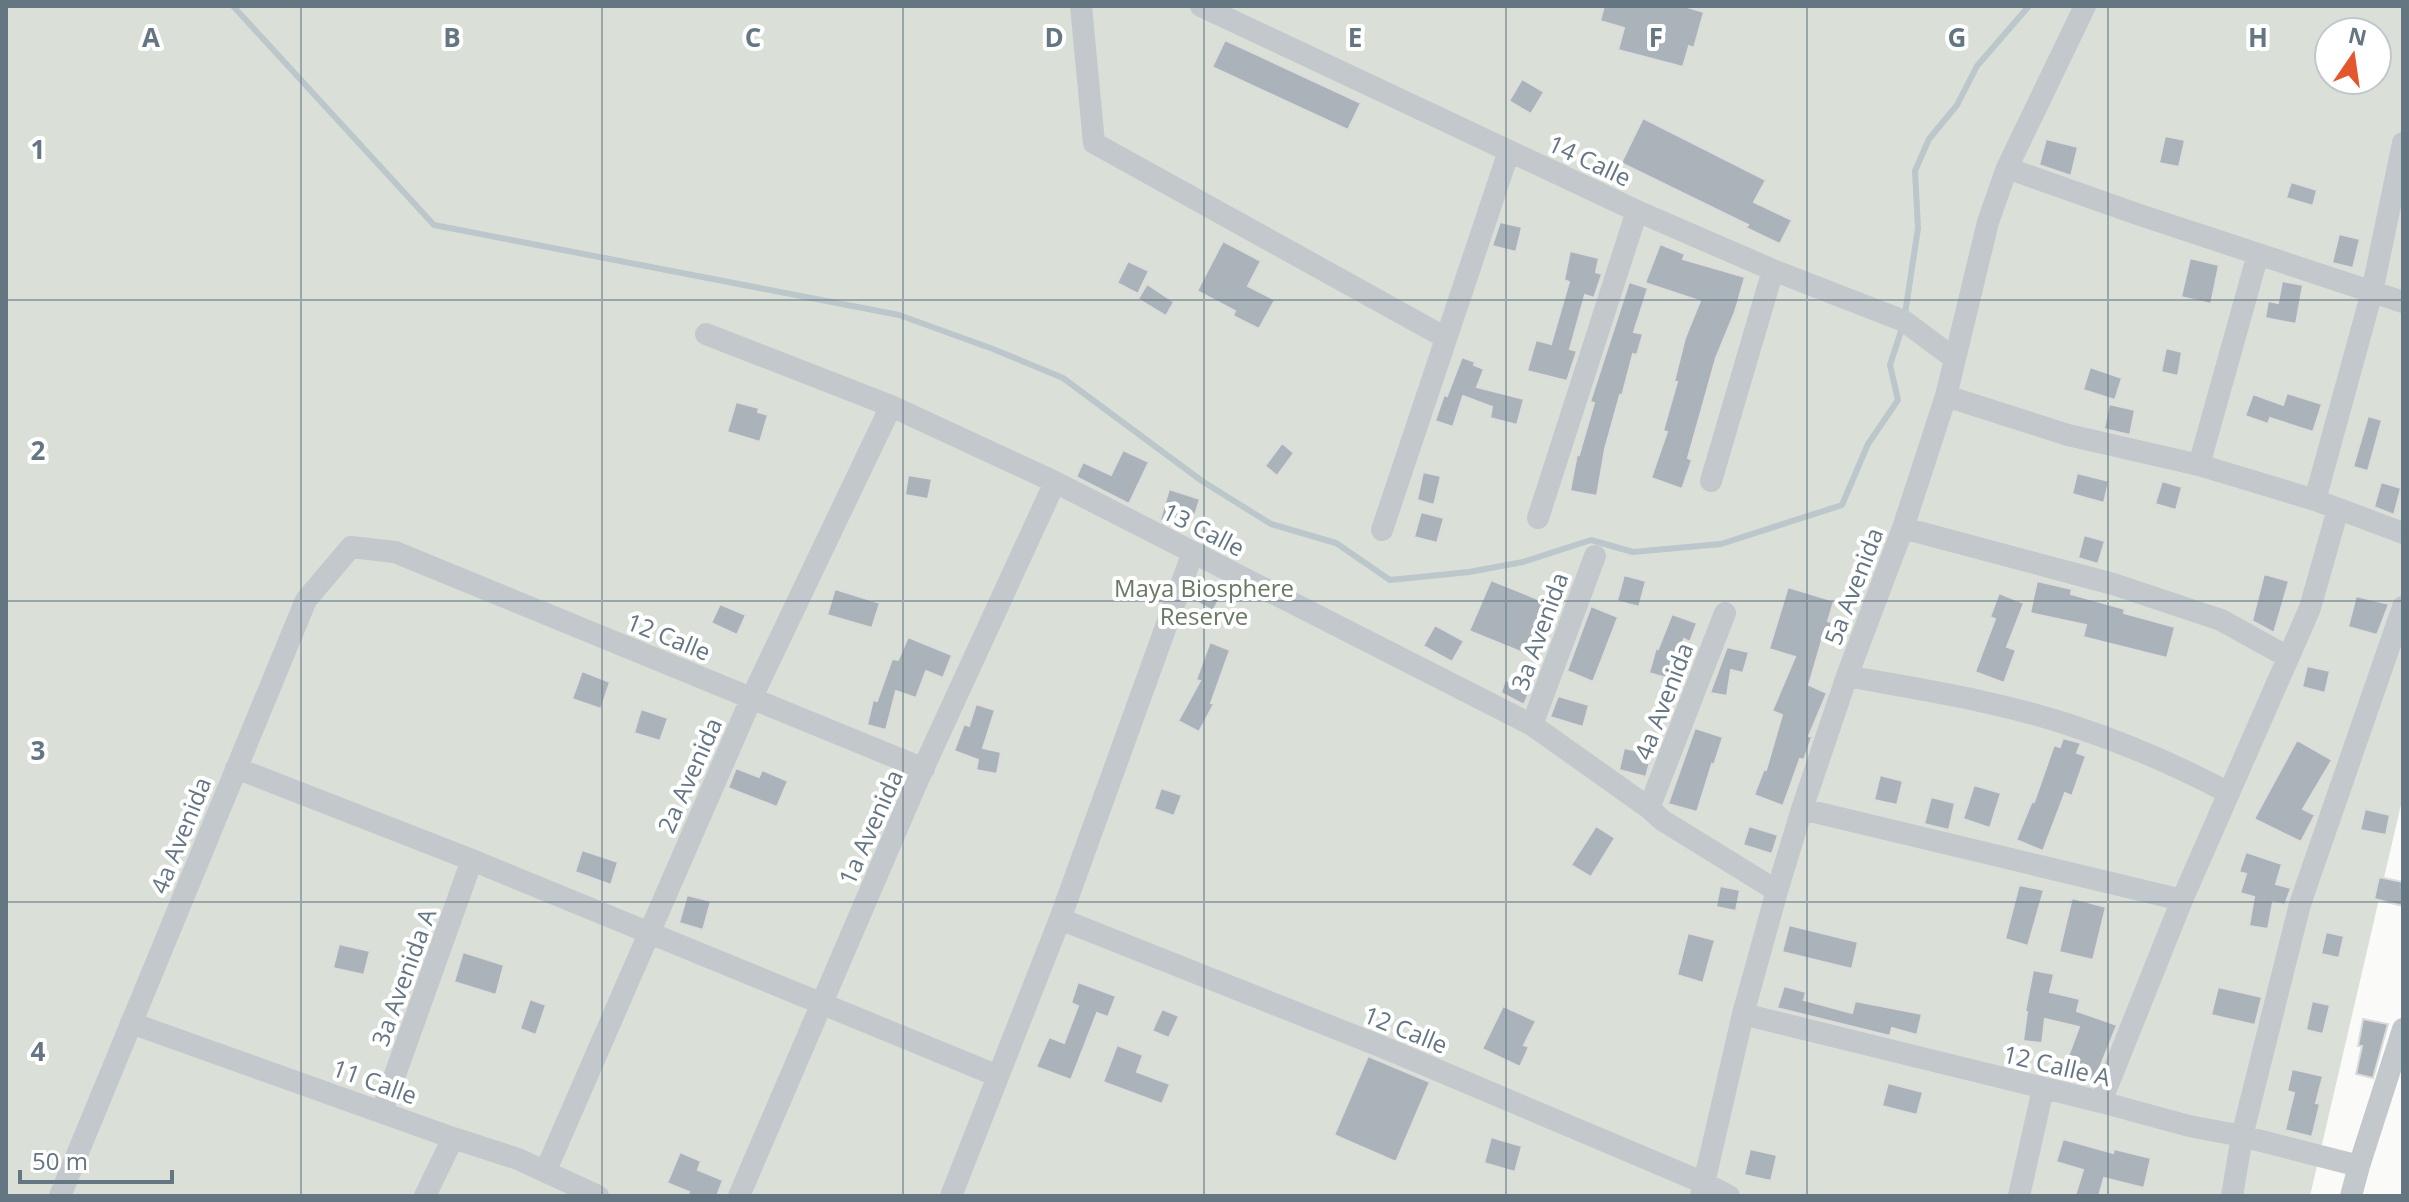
<svg xmlns="http://www.w3.org/2000/svg" width="2409" height="1202" font-family="'Open Sans',sans-serif">
<style>
.green{fill:#dadfd7;fill-rule:evenodd}
.lines{fill:none;stroke-linecap:round;stroke-linejoin:round}
.stream{stroke:#bbc7cb;stroke-width:6}
.building{fill:#aab3b9;stroke:#dcdcda;stroke-width:2}
.minor{stroke:#c3c8cc;stroke-width:22}
.grid{fill:none;stroke:#657683;stroke-width:2;stroke-opacity:0.55}
.labels{text-anchor:middle;dominant-baseline:central;stroke-width:8;stroke-linejoin:round;paint-order:stroke}
.street-label{font-size:24px;fill:#657683;stroke:#fff}
.park-label{font-size:24px;fill:#687a64;stroke:#fff}
.grid-label{font-size:26px;text-anchor:middle;font-weight:bold;fill:#657683;stroke:#fff;stroke-width:8;stroke-linejoin:round;paint-order:stroke}
</style>
<rect width="100%" height="100%" fill="#fafaf8"/>
<path class="green" d="M 6,6 L 2403,6 L 2403,796 L 2310,1196 L 6,1196 ZM 2329,32 L 2377,32 L 2377,80 L 2329,80 Z"/>
<g class="lines">
<path class="stream" d="M 233,6 L 434,225 L 899,315 L 993,349 L 1063,378 L 1202,481 L 1271,524 L 1336,543 L 1390,580 L 1469,572 L 1523,562 L 1591,540 L 1633,552 L 1721,544 L 1842,505 L 1868,444 L 1898,400 L 1890,365 L 1903,325
M 1905,314 L 1918,228 L 1915,171 L 1929,139 L 1957,105 L 1977,66 L 2029,6"/>
</g>
<path class="building" d="M 1604,6 L 1684,6 L 1704,12 L 1694,48 L 1689,46 L 1683,67 L 1618,50 L 1624,28 L 1600,21 Z
M 1225,40 L 1361,103 L 1348,130 L 1212,67 Z
M 1522,79 L 1544,92 L 1531,114 L 1509,101 Z
M 1643,118 L 1766,180 L 1754,202 L 1792,220 L 1780,244 L 1746,228 L 1748,225 L 1621,163 Z
M 2165,136 L 2185,140 L 2179,167 L 2159,163 Z
M 2046,139 L 2078,147 L 2071,176 L 2039,165 Z
M 2291,182 L 2317,190 L 2313,206 L 2286,198 Z
M 1500,222 L 1522,227 L 1516,252 L 1492,246 Z
M 2339,234 L 2360,239 L 2353,268 L 2332,263 Z
M 1223,241 L 1261,261 L 1248,286 L 1275,300 L 1259,329 L 1233,316 L 1235,311 L 1197,291 Z
M 1660,244 L 1685,254 L 1683,259 L 1745,277 L 1735,312 L 1716,358 L 1688,458 L 1692,460 L 1682,489 L 1651,478 L 1667,432 L 1663,431 L 1677,382 L 1674,382 L 1685,338 L 1700,301 L 1645,283 Z
M 1570,251 L 1599,258 L 1596,272 L 1602,274 L 1594,298 L 1585,295 L 1570,349 L 1577,351 L 1567,381 L 1527,371 L 1536,340 L 1551,344 L 1569,282 L 1564,280 Z
M 2190,258 L 2219,265 L 2211,304 L 2181,297 Z
M 1128,261 L 1149,271 L 1138,294 L 1117,283 Z
M 2282,281 L 2303,285 L 2296,324 L 2265,318 L 2268,301 L 2278,303 Z
M 1629,282 L 1648,288 L 1634,332 L 1643,334 L 1637,355 L 1633,354 L 1622,396 L 1620,395 L 1605,449 L 1597,496 L 1570,491 L 1577,454 L 1579,455 L 1594,403 L 1590,402 Z
M 1147,284 L 1174,302 L 1166,316 L 1138,299 Z
M 2166,348 L 2182,352 L 2178,376 L 2161,372 Z
M 1462,357 L 1475,362 L 1474,365 L 1484,369 L 1477,387 L 1524,399 L 1517,425 L 1490,418 L 1492,407 L 1463,396 L 1453,427 L 1435,421 L 1444,395 L 1447,396 Z
M 2090,367 L 2122,378 L 2115,400 L 2083,390 Z
M 2287,393 L 2322,404 L 2313,432 L 2270,418 L 2268,424 L 2245,416 L 2253,394 L 2283,405 Z
M 736,402 L 759,408 L 758,412 L 768,415 L 760,442 L 727,432 Z
M 2109,404 L 2135,410 L 2130,435 L 2104,429 Z
M 2368,416 L 2382,420 L 2368,471 L 2353,467 Z
M 1282,443 L 1294,453 L 1277,476 L 1265,466 Z
M 1123,450 L 1149,462 L 1129,504 L 1076,477 L 1083,462 L 1111,475 Z
M 1423,472 L 1441,476 L 1434,505 L 1417,500 Z
M 2077,473 L 2109,481 L 2104,503 L 2072,494 Z
M 908,475 L 932,479 L 928,499 L 905,495 Z
M 2162,481 L 2182,487 L 2176,510 L 2155,504 Z
M 2381,482 L 2401,488 L 2394,515 L 2374,507 Z
M 1169,489 L 1200,499 L 1195,515 L 1184,512 L 1178,529 L 1160,520 Z
M 1421,512 L 1444,518 L 1437,543 L 1414,537 Z
M 2084,535 L 2105,541 L 2098,564 L 2078,558 Z
M 2264,574 L 2289,581 L 2274,633 L 2252,621 Z
M 1624,575 L 1646,581 L 1639,607 L 1617,601 Z
M 1491,580 L 1550,604 L 1528,655 L 1469,631 Z
M 1199,581 L 1222,594 L 1213,611 L 1191,599 Z
M 2037,581 L 2072,589 L 2071,594 L 2125,609 L 2124,613 L 2175,627 L 2167,658 L 2083,637 L 2086,625 L 2030,613 Z
M 1788,587 L 1834,601 L 1828,621 L 1838,624 L 1832,643 L 1822,640 L 1809,685 L 1827,693 L 1809,736 L 1812,737 L 1804,760 L 1800,759 L 1783,806 L 1754,795 L 1764,769 L 1766,770 L 1782,715 L 1772,711 L 1795,657 L 1769,649 Z
M 835,589 L 880,603 L 872,628 L 827,615 Z
M 1999,593 L 2024,603 L 2007,647 L 2016,650 L 2004,683 L 1975,672 L 1995,619 L 1990,617 Z
M 2356,596 L 2389,604 L 2377,635 L 2348,627 Z
M 720,604 L 746,615 L 737,635 L 711,623 Z
M 1591,606 L 1618,617 L 1593,682 L 1567,671 Z
M 1672,614 L 1697,623 L 1690,642 L 1684,639 L 1673,680 L 1649,673 L 1656,648 L 1658,649 Z
M 1435,625 L 1464,641 L 1452,662 L 1423,646 Z
M 908,637 L 952,655 L 943,678 L 926,671 L 916,698 L 896,691 L 886,730 L 867,725 L 873,700 L 877,701 L 892,659 L 898,660 Z
M 1210,642 L 1230,650 L 1211,703 L 1214,704 L 1199,732 L 1178,721 L 1200,681 L 1196,680 Z
M 1727,647 L 1749,652 L 1743,673 L 1731,670 L 1727,696 L 1710,693 Z
M 2307,666 L 2330,671 L 2325,693 L 2302,687 Z
M 582,671 L 610,682 L 601,709 L 572,699 Z
M 1505,680 L 1531,688 L 1524,705 L 1501,693 Z
M 1558,696 L 1589,705 L 1583,727 L 1550,717 Z
M 976,704 L 995,710 L 983,748 L 1001,752 L 997,774 L 976,770 L 978,760 L 954,751 L 964,724 L 969,726 Z
M 641,709 L 668,718 L 660,741 L 634,733 Z
M 1695,728 L 1723,737 L 1714,765 L 1712,764 L 1697,812 L 1668,804 Z
M 2063,738 L 2081,743 L 2077,753 L 2086,756 L 2072,796 L 2065,793 L 2043,851 L 2016,840 L 2032,801 L 2034,802 L 2054,745 L 2060,747 Z
M 2297,740 L 2332,760 L 2303,809 L 2315,815 L 2301,842 L 2254,819 Z
M 1624,748 L 1652,754 L 1646,777 L 1619,770 Z
M 736,768 L 759,777 L 762,770 L 788,781 L 777,807 L 728,788 Z
M 1880,775 L 1903,781 L 1897,805 L 1874,800 Z
M 1974,785 L 2001,793 L 1990,828 L 1963,819 Z
M 1161,788 L 1182,795 L 1174,816 L 1154,809 Z
M 1931,797 L 1955,803 L 1949,830 L 1924,824 Z
M 2365,809 L 2390,815 L 2386,835 L 2360,830 Z
M 1596,826 L 1615,838 L 1591,877 L 1571,865 Z
M 1749,826 L 1778,835 L 1772,854 L 1743,845 Z
M 582,850 L 618,862 L 611,885 L 575,872 Z
M 2246,852 L 2282,864 L 2276,884 L 2291,888 L 2285,905 L 2273,902 L 2268,929 L 2249,926 L 2254,897 L 2240,893 L 2246,874 L 2239,872 Z
M 2379,877 L 2403,882 L 2403,906 L 2374,899 Z
M 2019,885 L 2044,890 L 2028,946 L 2005,939 Z
M 1720,886 L 1740,890 L 1736,911 L 1716,907 Z
M 687,895 L 711,901 L 703,930 L 679,923 Z
M 2072,898 L 2106,907 L 2093,960 L 2059,952 Z
M 1789,925 L 1858,942 L 1852,969 L 1782,952 Z
M 2326,932 L 2344,936 L 2339,958 L 2321,954 Z
M 1688,933 L 1715,940 L 1703,983 L 1677,975 Z
M 339,944 L 370,951 L 364,975 L 333,968 Z
M 463,952 L 504,965 L 496,995 L 454,982 Z
M 2033,970 L 2054,974 L 2050,992 L 2080,999 L 2077,1011 L 2117,1025 L 2094,1082 L 2063,1070 L 2079,1027 L 2045,1019 L 2042,1043 L 2023,1041 L 2027,1012 L 2025,1012 Z
M 1078,982 L 1116,996 L 1108,1017 L 1097,1013 L 1071,1080 L 1036,1067 L 1049,1037 L 1064,1043 L 1078,1006 L 1071,1003 Z
M 1784,986 L 1806,992 L 1804,1000 L 1852,1013 L 1855,1001 L 1922,1014 L 1917,1035 L 1892,1028 L 1890,1036 L 1777,1008 Z
M 2218,987 L 2262,997 L 2255,1025 L 2211,1015 Z
M 530,999 L 546,1005 L 536,1035 L 520,1029 Z
M 2312,1001 L 2330,1005 L 2323,1034 L 2306,1030 Z
M 1503,1006 L 1536,1021 L 1524,1045 L 1529,1047 L 1520,1067 L 1482,1049 Z
M 1162,1009 L 1179,1016 L 1169,1038 L 1152,1031 Z
M 2363,1019 L 2388,1024 L 2373,1078 L 2356,1074 L 2362,1046 L 2358,1046 Z
M 1117,1045 L 1143,1055 L 1137,1072 L 1170,1084 L 1162,1104 L 1103,1082 Z
M 1368,1056 L 1430,1082 L 1396,1162 L 1334,1135 Z
M 2292,1069 L 2323,1076 L 2316,1103 L 2320,1104 L 2312,1137 L 2285,1130 L 2294,1093 L 2287,1091 Z
M 1888,1083 L 1923,1092 L 1917,1115 L 1882,1106 Z
M 1491,1137 L 1522,1146 L 1515,1172 L 1484,1163 Z
M 2063,1139 L 2113,1153 L 2114,1149 L 2151,1158 L 2144,1188 L 2104,1178 L 2099,1196 L 2075,1196 L 2083,1170 L 2056,1162 Z
M 1750,1149 L 1777,1155 L 1771,1181 L 1744,1175 Z
M 680,1152 L 701,1161 L 698,1170 L 723,1180 L 717,1196 L 687,1196 L 689,1192 L 667,1183 Z"/>
<g class="lines">
<path class="minor" d="M 1081,6 L 1094,143 L 1446,338
M 1201,6 L 1637,211 L 1773,270 L 1904,321 L 1955,359
M 2007,168 L 2137,214 L 2403,302
M 706,334 L 891,406 L 1055,482 L 1532,725 L 1649,808 L 1662,820 L 1777,891
M 1946,396 L 2068,435 L 2199,465 L 2315,500 L 2403,533
M 2199,465 L 2258,254
M 1711,481 L 1773,270
M 2315,500 L 2372,292 L 2403,143
M 1538,518 L 1637,211
M 1903,528 L 2113,584 L 2221,620 L 2288,657
M 1382,530 L 1509,151
M 1847,676 C 1922,690 1998,701 2070,725 C 2125,743 2178,766 2229,793
M 1532,725 L 1595,556
M 236,768 L 472,860 L 998,1076
M 1649,808 L 1725,613
M 1802,809 L 2182,900
M 1060,919 L 1385,1048 L 1704,1183 L 1729,1196
M 1743,1014 L 2101,1102 L 2189,1126 L 2242,1136 L 2359,1166
M 131,1023 L 453,1138 L 518,1159 L 598,1196
M 2101,1102 L 2182,900 L 2310,608 L 2338,509
M 382,1111 L 472,860
M 546,1170 L 752,697 L 891,406
M 60,1196 L 306,600 L 351,547 L 395,552 L 924,769
M 425,1196 L 453,1138
M 739,1196 L 917,782 L 1055,482
M 951,1196 L 1060,919 L 1193,552
M 1701,1196 L 1743,1014 L 1777,891 L 1802,809 L 1847,676 L 1903,528 L 1946,396 L 1988,222 L 2007,168 L 2085,6
M 2019,1196 L 2043,1089
M 2232,1196 L 2242,1136 L 2300,904 L 2403,607
M 2351,1196 L 2359,1166 L 2403,1029"/>
</g>
<path class="grid" d="M 301,6 L 301,1196M 602,6 L 602,1196M 903,6 L 903,1196M 1204,6 L 1204,1196M 1506,6 L 1506,1196M 1807,6 L 1807,1196M 2108,6 L 2108,1196M 6,300 L 2403,300M 6,601 L 2403,601M 6,902 L 2403,902"/>
<g class="labels">
<g class="street-label">
<text transform="translate(1590 160) rotate(25)">14 Calle</text>
<text transform="translate(1204 529) rotate(27)">13 Calle</text>
<text transform="translate(1853 586) rotate(-69)">5a Avenida</text>
<text transform="translate(1539 631) rotate(-70)">3a Avenida</text>
<text transform="translate(669 636) rotate(22)">12 Calle</text>
<text transform="translate(1663 701) rotate(-69)">4a Avenida</text>
<text transform="translate(689 775) rotate(-66)">2a Avenida</text>
<text transform="translate(870 827) rotate(-66)">1a Avenida</text>
<text transform="translate(180 835) rotate(-68)">4a Avenida</text>
<text transform="translate(403 977) rotate(-70)">3a Avenida A</text>
<text transform="translate(1406 1029) rotate(22)">12 Calle</text>
<text transform="translate(2057 1065) rotate(13)">12 Calle A</text>
<text transform="translate(375 1081) rotate(20)">11 Calle</text>
</g>
<g class="park-label">
<text x="1204" y="587">Maya Biosphere<tspan x="1204" dy="28">Reserve</tspan></text>
</g>
</g>
<g class="grid-label">
<text x="151" y="47">A</text>
<text x="452" y="47">B</text>
<text x="753" y="47">C</text>
<text x="1054" y="47">D</text>
<text x="1355" y="47">E</text>
<text x="1656" y="47">F</text>
<text x="1957" y="47">G</text>
<text x="2258" y="47">H</text>
<text x="38" y="159">1</text>
<text x="38" y="460">2</text>
<text x="38" y="760">3</text>
<text x="38" y="1061">4</text>
</g>
<rect width="2409" height="1202" fill="none" stroke="#657683" stroke-width="16"/>
<g transform="translate(2353 56) rotate(13)"><circle r="38" fill="#ffffff" stroke="#c1c8cd" stroke-width="2"/>
<path d="M0-6L14 30L0 20L-14 30Z" fill="#e4572e"/>
<text y="-12" font-size="22" font-weight="bold" text-anchor="middle" fill="#657683">N</text>
</g>
<path d="M20 1170v12h152v-12" fill="none" stroke="#657683" stroke-width="4"/>
<text x="32" y="1170" font-size="24" fill="#657683" stroke="#ffffff" stroke-width="6" paint-order="stroke">50 m</text>
</svg>
